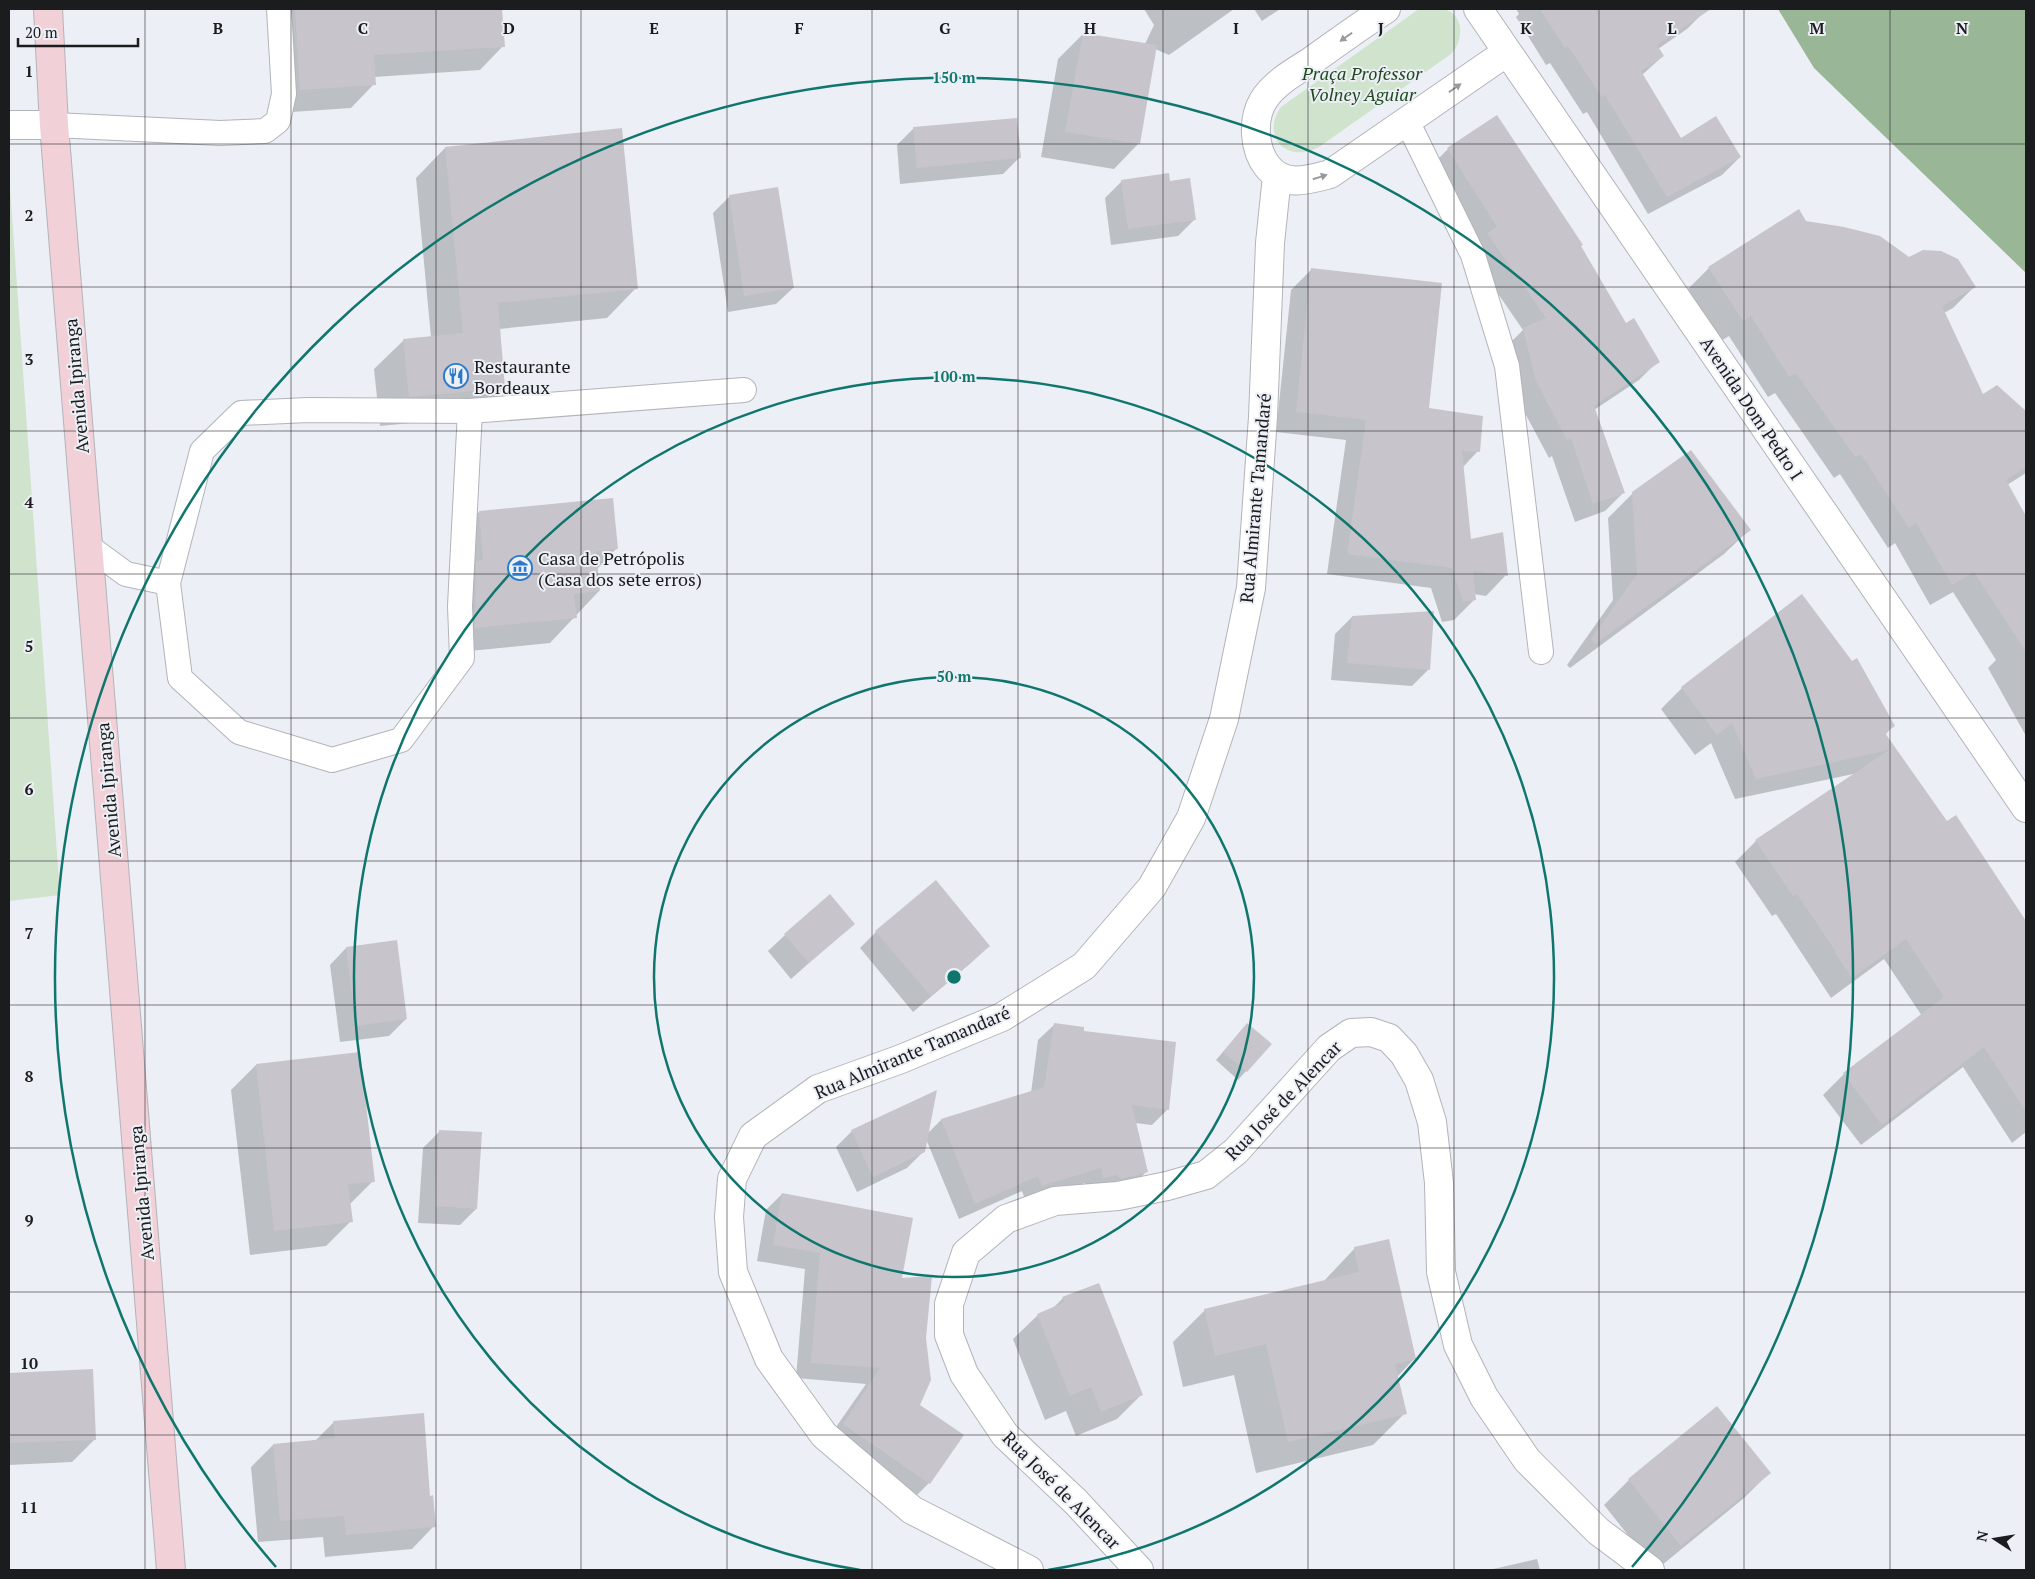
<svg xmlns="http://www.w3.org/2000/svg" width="2035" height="1579" font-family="'PT Serif',serif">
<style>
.green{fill:#cfe3cd}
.forest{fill:#99b696}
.shadow{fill:#0003}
.building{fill:#c7c5cb}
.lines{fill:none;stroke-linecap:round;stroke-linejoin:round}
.service-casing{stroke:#b2b4ba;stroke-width:26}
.minor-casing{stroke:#b2b4ba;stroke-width:30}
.secondary-casing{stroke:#b2b4ba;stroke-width:30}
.service{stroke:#fff;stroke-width:24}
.minor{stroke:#fff;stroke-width:28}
.secondary{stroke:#f2d0d7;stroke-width:28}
.oneway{fill:#98999a}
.grid{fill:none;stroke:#1b1c1e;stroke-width:1;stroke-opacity:0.55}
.ring{fill:none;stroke:#0f766e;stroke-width:2.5}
.labels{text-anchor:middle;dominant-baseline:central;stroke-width:4;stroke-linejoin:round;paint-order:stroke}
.park-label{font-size:18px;font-style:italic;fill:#204a1e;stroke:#eceff5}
.poi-label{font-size:18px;fill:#1b1c1e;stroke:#eceff5;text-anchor:start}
.street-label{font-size:18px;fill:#1b1c1e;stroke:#eceff5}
.grid-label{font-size:16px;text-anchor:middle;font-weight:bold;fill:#1b1c1e;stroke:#eceff5;stroke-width:4;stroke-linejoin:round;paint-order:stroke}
.centre{fill:#0f766e;stroke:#eceff5;stroke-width:2.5}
.ring-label{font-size:15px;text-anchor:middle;font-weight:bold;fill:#0f766e;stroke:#eceff5;stroke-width:4;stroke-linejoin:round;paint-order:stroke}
</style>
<rect width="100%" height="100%" fill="#eceff5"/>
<path class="green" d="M 1419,9 C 1426,8 1440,7 1447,10 C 1465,18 1463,41 1451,54 L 1319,147 C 1288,164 1260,137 1281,107 Z
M 9,173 L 60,895 L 9,901 Z"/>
<path class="forest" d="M 1778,9 L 2026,9 L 2026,273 L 1814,68 Z"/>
<path class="shadow" d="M 270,9 L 501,9 L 503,46 L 480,70 L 374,77 L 374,84 L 351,108 L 277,113 Z
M 1144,9 L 1234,9 L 1169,55 L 1155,49 L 1138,144 L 1114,169 L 1041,157 L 1058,59 L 1083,34 L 1145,44 L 1154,25 Z
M 1254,9 L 1280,9 L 1262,21 Z
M 1516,9 L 1704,9 L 1705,11 L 1687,29 L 1658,49 L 1663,56 L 1642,75 L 1681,140 L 1740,157 L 1722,175 L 1648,214 L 1587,112 L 1583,114 L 1550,63 L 1546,65 L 1516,17 L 1519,14 Z
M 914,128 L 1019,158 L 1003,174 L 900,184 L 897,145 Z
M 445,148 L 636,288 L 607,318 L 499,329 L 504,388 L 474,417 L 380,426 L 374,369 L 404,340 L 431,337 L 416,178 Z
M 1448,149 L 1579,246 L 1626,325 L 1658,361 L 1639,380 L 1594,410 L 1623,493 L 1605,511 L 1575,522 L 1552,456 L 1549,458 L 1517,398 L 1505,348 L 1523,330 L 1470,253 L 1429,168 Z
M 1122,181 L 1169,183 L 1195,219 L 1178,236 L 1111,245 L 1105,198 Z
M 730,196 L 793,288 L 776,304 L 728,312 L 713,213 Z
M 1805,222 L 1908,259 L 1974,287 L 1953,308 L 1944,313 L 1982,396 L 1997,387 L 2026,412 L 2026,473 L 2007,485 L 2026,518 L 2026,736 L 1988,668 L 1996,660 L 1953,592 L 1930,605 L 1895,543 L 1888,548 L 1840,474 L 1834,478 L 1775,393 L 1768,397 L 1729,336 L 1721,341 L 1688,289 L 1709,268 Z
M 1311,270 L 1427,409 L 1478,451 L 1463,467 L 1469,540 L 1506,575 L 1486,596 L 1474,594 L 1475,599 L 1454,620 L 1442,622 L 1431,588 L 1327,574 L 1346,440 L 1276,432 L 1291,290 Z
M 1633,493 L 1749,530 L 1724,554 L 1570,668 L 1567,665 L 1613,600 L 1608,518 Z
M 479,512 L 616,549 L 597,569 L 599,591 L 550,643 L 450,653 L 454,537 Z
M 1802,596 L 1893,726 L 1885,735 L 1946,823 L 1956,817 L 2026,924 L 2026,1132 L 2012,1143 L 1963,1067 L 1861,1145 L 1823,1095 L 1844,1074 L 1922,1016 L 1884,959 L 1831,998 L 1776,914 L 1772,916 L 1735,862 L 1756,841 L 1858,773 L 1735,799 L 1711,743 L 1695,755 L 1661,709 L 1682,688 Z
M 1352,617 L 1428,670 L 1412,686 L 1331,680 L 1335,634 Z
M 854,923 L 791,979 L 768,951 L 785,935 Z
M 876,932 L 989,946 L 972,962 L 913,1012 L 860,948 Z
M 346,948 L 406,1019 L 389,1036 L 340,1042 L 330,965 Z
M 1055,1024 L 1082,1032 L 1168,1109 L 1152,1125 L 1135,1123 L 1147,1171 L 1130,1188 L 1087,1193 L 1085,1183 L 1026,1202 L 1022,1191 L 959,1219 L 926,1139 L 924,1151 L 907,1168 L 857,1192 L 836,1147 L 852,1131 L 927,1134 L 941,1120 L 1031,1093 L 1038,1040 Z
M 1247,1024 L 1270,1044 L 1238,1080 L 1216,1060 Z
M 256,1065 L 373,1181 L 349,1205 L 351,1221 L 326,1246 L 250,1255 L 231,1090 Z
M 440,1131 L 476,1209 L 460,1225 L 418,1223 L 423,1148 Z
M 782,1194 L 918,1405 L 929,1483 L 913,1499 L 827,1440 L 866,1384 L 796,1378 L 805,1269 L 757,1261 L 766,1210 Z
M 1355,1248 L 1415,1358 L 1397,1377 L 1405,1413 L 1373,1445 L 1256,1473 L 1234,1375 L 1183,1387 L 1173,1342 L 1205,1310 L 1323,1282 Z
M 1063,1298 L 1142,1394 L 1117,1419 L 1076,1436 L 1066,1411 L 1045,1420 L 1013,1339 L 1038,1315 L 1052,1309 Z
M 92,1370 L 94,1440 L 72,1462 L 9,1465 L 9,1374 Z
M 1717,1408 L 1769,1473 L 1744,1498 L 1656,1570 L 1604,1505 L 1629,1480 Z
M 334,1422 L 429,1497 L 434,1526 L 412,1549 L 325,1557 L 323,1537 L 258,1542 L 251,1467 L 273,1445 L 315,1441 Z
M 1537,1559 L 1540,1570 L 1489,1570 Z"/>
<path class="building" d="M 295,9 L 502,9 L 505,47 L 374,55 L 376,85 L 300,90 Z
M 1540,9 L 1711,9 L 1657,45 L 1664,56 L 1641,71 L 1681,138 L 1716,116 L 1741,157 L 1667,197 L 1605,95 L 1602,97 L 1568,46 L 1565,48 Z
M 1083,33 L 1157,45 L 1140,144 L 1065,132 Z
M 1497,115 L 1583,245 L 1581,246 L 1626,323 L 1634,318 L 1660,362 L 1594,406 L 1625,493 L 1593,504 L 1571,438 L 1567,440 L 1535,379 L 1523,328 L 1546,318 L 1487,233 L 1497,227 L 1447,148 Z
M 1017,118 L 1021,158 L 917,168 L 913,127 Z
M 622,128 L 638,289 L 498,303 L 505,388 L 409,397 L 403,339 L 463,333 L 445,147 Z
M 1169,173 L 1170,181 L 1190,178 L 1196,220 L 1128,229 L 1121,180 Z
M 778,187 L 794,288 L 744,296 L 729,195 Z
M 1799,209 L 1806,221 L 1844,227 L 1880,236 L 1909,257 L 1923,250 L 1941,251 L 1958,259 L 1976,287 L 1942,306 L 1983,394 L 1997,385 L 2026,411 L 2026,467 L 2006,480 L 2026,516 L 2026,652 L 1974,572 L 1952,585 L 1916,523 L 1909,528 L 1861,454 L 1855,457 L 1796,373 L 1789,377 L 1751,316 L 1743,321 L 1708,267 Z
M 1311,268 L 1442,283 L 1429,408 L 1483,416 L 1480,452 L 1462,451 L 1471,539 L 1503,532 L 1508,576 L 1473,571 L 1476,600 L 1463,602 L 1452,568 L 1347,554 L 1366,420 L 1296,412 Z
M 1691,450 L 1751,530 L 1595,644 L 1591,639 L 1637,574 L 1632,492 Z
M 613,498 L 618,549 L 596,551 L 600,591 L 574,594 L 577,618 L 475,628 L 476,561 L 483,560 L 479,511 Z
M 1802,594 L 1852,661 L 1857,658 L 1895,726 L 1885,733 L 1947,821 L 1956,815 L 2026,921 L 2026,1112 L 1984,1047 L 1882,1125 L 1843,1073 L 1944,997 L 1906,939 L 1852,978 L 1835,953 L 1836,952 L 1797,894 L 1793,896 L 1755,840 L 1889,750 L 1756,779 L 1732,723 L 1717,735 L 1681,687 Z
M 1434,611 L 1430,670 L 1347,663 L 1352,616 Z
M 936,880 L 990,946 L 931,996 L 875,931 Z
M 830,894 L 855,924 L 809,963 L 784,934 Z
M 397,940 L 407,1019 L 356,1026 L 346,947 Z
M 1054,1023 L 1084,1027 L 1084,1031 L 1176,1042 L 1169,1110 L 1132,1105 L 1148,1172 L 1121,1179 L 1117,1175 L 1103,1178 L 1101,1168 L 1042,1186 L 1038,1176 L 975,1204 L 941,1119 L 1044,1087 Z
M 1247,1023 L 1272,1044 L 1247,1072 L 1223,1052 Z
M 360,1052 L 375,1182 L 348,1184 L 353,1222 L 274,1231 L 256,1064 Z
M 937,1090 L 925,1152 L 873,1177 L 851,1130 Z
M 439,1130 L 482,1132 L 477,1209 L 435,1206 Z
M 782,1193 L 913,1218 L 902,1278 L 932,1276 L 926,1338 L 931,1380 L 920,1405 L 964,1435 L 930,1484 L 843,1424 L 880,1368 L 811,1363 L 820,1253 L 773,1245 Z
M 1389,1239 L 1416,1359 L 1395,1364 L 1407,1414 L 1288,1442 L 1266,1344 L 1215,1356 L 1204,1309 L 1359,1272 L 1354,1247 Z
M 1099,1283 L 1143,1395 L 1101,1412 L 1091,1387 L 1070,1396 L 1037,1314 L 1065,1302 L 1062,1297 Z
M 93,1369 L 96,1440 L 9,1443 L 9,1373 Z
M 1717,1406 L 1771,1473 L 1681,1546 L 1628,1479 Z
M 424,1413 L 430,1496 L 433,1495 L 436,1527 L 346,1535 L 344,1516 L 280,1521 L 273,1444 L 335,1438 L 333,1421 Z"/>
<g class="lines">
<defs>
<path id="service" d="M 1407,121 L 1473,255 L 1507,366 L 1541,652
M 54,125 L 220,133 L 265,131 L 278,121 L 284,94 L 279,9
M 470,411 L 460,606 L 462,658 L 401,740 L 332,760 L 239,732 L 180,678 L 168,583 L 202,451 L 241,413 L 308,410 L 470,411 L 744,390
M 89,547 L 126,574 L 168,583"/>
<path id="minor" d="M 1386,9 C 1360,26 1335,44 1310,62 C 1294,72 1273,84 1263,101 C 1252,120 1254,149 1267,166 C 1284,188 1308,180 1330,174 L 1507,52
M 1478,9 L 2026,808
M 9,125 L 54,125
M 1029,1570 L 912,1510 L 824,1435 L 769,1359 L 733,1272 L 729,1217 L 732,1179 L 753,1136 L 818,1089 L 901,1059 L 1002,1017 L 1084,966 L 1152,887 L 1191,818 L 1224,719 L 1251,588 L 1263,417 L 1270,243 L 1277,176
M 1139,1570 L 1076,1502 L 1005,1435 L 964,1374 L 949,1335 L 949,1304 L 966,1253 L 1006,1219 L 1055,1201 L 1118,1196 L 1167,1186 L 1206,1175 L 1236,1151 L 1329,1048 L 1351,1033 L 1371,1032 L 1389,1038 L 1404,1054 L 1419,1080 L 1432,1122 L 1439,1183 L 1441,1272 L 1458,1345 L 1484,1397 L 1527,1460 L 1598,1531 L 1650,1570"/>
<path id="secondary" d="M 48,9 L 54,125 L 171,1570"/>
</defs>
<use href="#service" class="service-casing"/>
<use href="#minor" class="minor-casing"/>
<use href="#secondary" class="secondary-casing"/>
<use href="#service" class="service"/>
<use href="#minor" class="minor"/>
<use href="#secondary" class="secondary"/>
</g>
<defs><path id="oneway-solid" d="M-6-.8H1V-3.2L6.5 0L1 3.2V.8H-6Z" transform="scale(1.25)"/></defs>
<g class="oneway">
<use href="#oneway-solid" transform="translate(1346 37) rotate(145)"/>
<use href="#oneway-solid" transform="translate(1455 88) rotate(-35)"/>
<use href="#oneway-solid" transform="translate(1320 177) rotate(-17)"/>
</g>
<path class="grid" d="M 145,9 L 145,1570M 291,9 L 291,1570M 436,9 L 436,1570M 581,9 L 581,1570M 727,9 L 727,1570M 872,9 L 872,1570M 1018,9 L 1018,1570M 1163,9 L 1163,1570M 1308,9 L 1308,1570M 1454,9 L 1454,1570M 1599,9 L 1599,1570M 1744,9 L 1744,1570M 1890,9 L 1890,1570M 9,144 L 2026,144M 9,287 L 2026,287M 9,431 L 2026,431M 9,574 L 2026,574M 9,718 L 2026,718M 9,861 L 2026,861M 9,1005 L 2026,1005M 9,1148 L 2026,1148M 9,1292 L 2026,1292M 9,1435 L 2026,1435"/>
<g class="ring">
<circle cx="954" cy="977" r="300"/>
<path d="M860 1570A600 600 0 1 1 1048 1570"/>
<path d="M276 1567A899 899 0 1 1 1632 1567"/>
</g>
<defs>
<symbol id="restaurant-ring" viewBox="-11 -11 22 22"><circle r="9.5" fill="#eceff5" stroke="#2a79c8" stroke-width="1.5"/><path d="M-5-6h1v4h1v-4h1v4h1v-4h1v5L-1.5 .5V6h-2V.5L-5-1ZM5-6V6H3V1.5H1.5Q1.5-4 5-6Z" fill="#2a79c8"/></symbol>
<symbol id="museum-ring" viewBox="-11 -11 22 22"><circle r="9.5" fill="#eceff5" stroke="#2a79c8" stroke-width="1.5"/><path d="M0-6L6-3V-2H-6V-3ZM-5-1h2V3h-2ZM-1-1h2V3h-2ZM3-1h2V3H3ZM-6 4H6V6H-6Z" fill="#2a79c8"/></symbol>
</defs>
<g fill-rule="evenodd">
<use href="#restaurant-ring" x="442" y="362" width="28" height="28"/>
<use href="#museum-ring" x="506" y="554" width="28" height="28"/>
</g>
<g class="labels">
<g class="park-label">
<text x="1362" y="73">Praça Professor<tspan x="1362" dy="21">Volney Aguiar</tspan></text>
</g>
<g class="poi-label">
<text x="474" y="366">Restaurante<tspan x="474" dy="21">Bordeaux</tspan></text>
<text x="538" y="558">Casa de Petrópolis<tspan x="538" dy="21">(Casa dos sete erros)</tspan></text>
</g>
<g class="street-label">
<text transform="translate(76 386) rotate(-95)">Avenida Ipiranga</text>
<text transform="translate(1752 408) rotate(56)">Avenida Dom Pedro I</text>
<text transform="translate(1255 498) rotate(-85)">Rua Almirante Tamandaré</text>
<text transform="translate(108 790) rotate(-95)">Avenida Ipiranga</text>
<text transform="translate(912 1052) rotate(-23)">Rua Almirante Tamandaré</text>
<text transform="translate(1283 1100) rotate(-46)">Rua José de Alencar</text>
<text transform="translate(141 1193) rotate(-95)">Avenida Ipiranga</text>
<text transform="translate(1062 1490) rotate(45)">Rua José de Alencar</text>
</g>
</g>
<g class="grid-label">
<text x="218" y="34">B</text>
<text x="363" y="34">C</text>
<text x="509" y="34">D</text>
<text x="654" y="34">E</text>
<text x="799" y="34">F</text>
<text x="945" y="34">G</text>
<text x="1090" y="34">H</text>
<text x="1236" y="34">I</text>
<text x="1381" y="34">J</text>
<text x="1526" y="34">K</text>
<text x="1672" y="34">L</text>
<text x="1817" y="34">M</text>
<text x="1962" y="34">N</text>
<text x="29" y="77">1</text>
<text x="29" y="221">2</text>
<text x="29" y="365">3</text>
<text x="29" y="508">4</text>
<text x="29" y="652">5</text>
<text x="29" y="795">6</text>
<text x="29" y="939">7</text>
<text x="29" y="1082">8</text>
<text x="29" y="1226">9</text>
<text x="29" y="1369">10</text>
<text x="29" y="1513">11</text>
</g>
<circle cx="954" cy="977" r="8" class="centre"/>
<g class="ring-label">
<text x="954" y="83">150 m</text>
<text x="954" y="382">100 m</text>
<text x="954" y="682">50 m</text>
</g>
<rect width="2035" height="1579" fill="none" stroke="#1b1c1e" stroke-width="20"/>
<g transform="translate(1995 1539) rotate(282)" stroke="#eceff5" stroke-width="4" paint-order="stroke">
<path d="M0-4L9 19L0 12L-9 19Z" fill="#1b1c1e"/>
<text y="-8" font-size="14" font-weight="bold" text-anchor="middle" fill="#1b1c1e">N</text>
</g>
<path d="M18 38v8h120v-8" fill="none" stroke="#1b1c1e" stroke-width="2.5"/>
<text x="25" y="38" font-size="15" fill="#1b1c1e" stroke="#eceff5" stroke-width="4" paint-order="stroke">20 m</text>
</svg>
